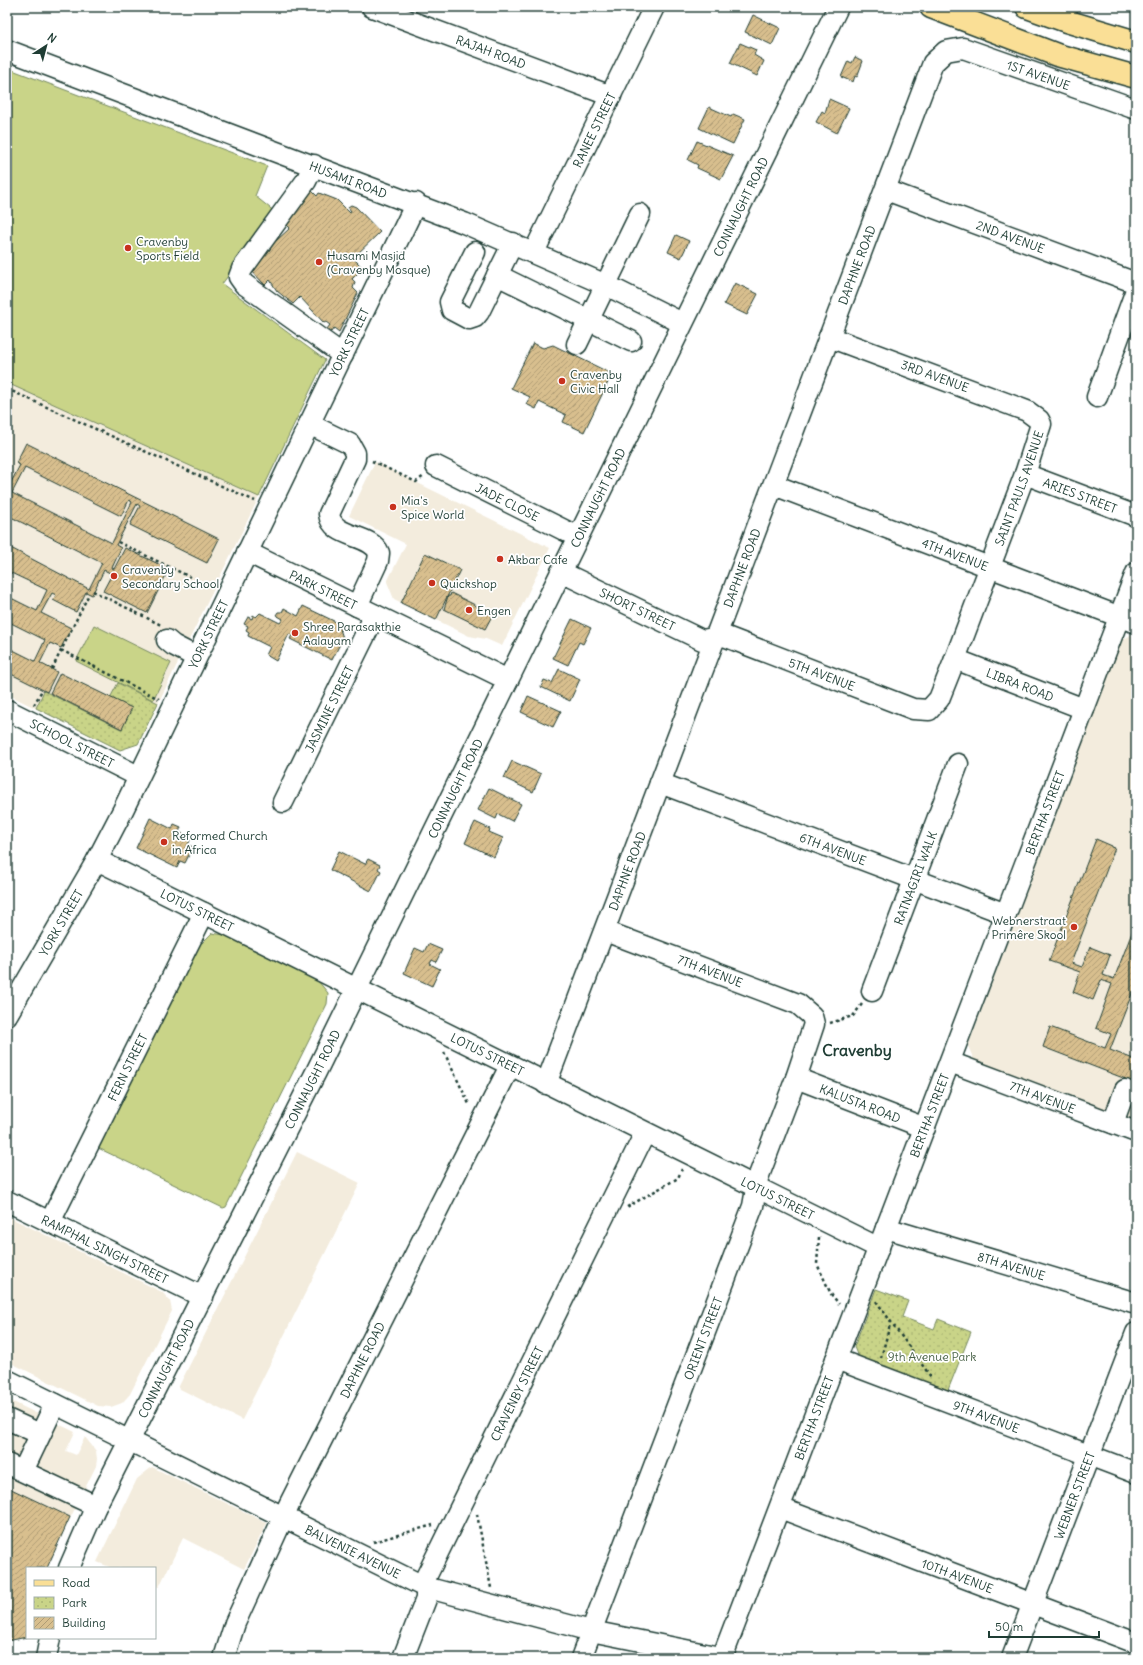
<svg xmlns="http://www.w3.org/2000/svg" width="1143" height="1665" font-family="Delius,sans-serif">
<style>
.built{fill:#f3ecdd}
.grass{fill:#c9d488;stroke:#74885e}
.park{fill:url(#park-dots);stroke:#74885e}
.building{fill:url(#building-hatch);stroke:#1f3d34;fill-rule:evenodd}
.lines{fill:none;stroke-linecap:round;stroke-linejoin:round}
.minor-casing{stroke:#1f3d34;stroke-width:23}
.major-casing{stroke:#1f3d34;stroke-width:25}
.path{stroke:#1f3d34;stroke-width:2.5;stroke-dasharray:3 3;stroke-linecap:butt}
.minor{stroke:#fff;stroke-width:20}
.major{stroke:#fadf96;stroke-width:22}
.poi-dot{fill:#c8321e;stroke:#fff;stroke-width:1.5}
.labels{text-anchor:middle;dominant-baseline:central;stroke-width:3.5;stroke-linejoin:round;paint-order:stroke}
.street-label{font-size:12px;fill:#1f3d34;stroke:#fff}
.poi-label{font-size:12px;fill:#1f3d34;stroke:#fff;text-anchor:start}
.park-label{font-size:12px;fill:#4a6349;stroke:#fff}
.district-label{font-size:16px;font-weight:bold;fill:#1f3d34;stroke:#fff}
</style>
<defs>
<pattern id="park-dots" width="8" height="8" patternUnits="userSpaceOnUse"><rect width="8" height="8" fill="#c9d488"/><path d="M2 2h.1M6 6h.1" fill="none" stroke="#acb776" stroke-width="1.8" stroke-linecap="round"/></pattern>
<pattern id="building-hatch" width="6" height="6" patternUnits="userSpaceOnUse"><rect width="6" height="6" fill="#d8bf8e"/><path d="M-1 1l2-2M0 6l6-6M5 7l2-2" fill="none" stroke="#af9c75"/></pattern>
</defs>
<rect width="100%" height="100%" fill="#fff"/>
<filter id="ink" filterUnits="userSpaceOnUse"><feTurbulence type="fractalNoise" baseFrequency=".025" numOctaves="2"/><feDisplacementMap in="SourceGraphic" scale="8" xChannelSelector="R" yChannelSelector="G"/><feConvolveMatrix kernelMatrix="1 2 1 2 8 2 1 2 1" color-interpolation-filters="sRGB"/></filter>
<g filter="url(#ink)">
<path class="built" d="M 7,383 L 259,497 L 138,744 L 120,750 L 7,694 Z
M 375,462 L 550,548 L 502,646 L 486,639 L 469,636 L 394,599 L 387,582 L 406,544 L 349,516 Z
M 1134,633 L 1136,634 L 1136,1122 L 974,1060 L 968,1046 L 1121,641 Z
M 297,1152 L 360,1183 L 242,1420 L 178,1388 Z
M 7,1216 L 162,1292 L 170,1301 L 172,1311 L 130,1394 L 122,1403 L 111,1407 L 98,1406 L 7,1361 Z
M 7,1399 L 75,1432 L 66,1451 L 76,1455 L 85,1437 L 96,1451 L 97,1459 L 96,1466 L 49,1561 L 47,1568 L 27,1568 L 27,1637 L 7,1641 Z
M 152,1467 L 267,1523 L 244,1569 L 183,1538 L 159,1587 L 155,1586 L 155,1568 L 112,1568 L 97,1562 L 137,1479 Z"/>
<path class="grass" d="M 7,68 L 267,166 L 255,196 L 275,212 L 222,284 L 325,360 L 259,497 L 7,383 Z
M 94,625 L 171,663 L 153,700 L 76,661 Z
M 212,933 L 230,936 L 318,981 L 328,993 L 327,1004 L 226,1207 L 223,1208 L 96,1147 L 198,941 L 202,943 Z"/>
<path class="park" d="M 118,683 L 158,703 L 138,744 L 120,750 L 36,708 L 44,691 L 121,729 L 131,709 L 110,698 Z
M 876,1289 L 908,1301 L 902,1317 L 934,1329 L 938,1319 L 971,1332 L 948,1390 L 858,1357 L 854,1347 Z"/>
<path class="building" d="M 753,15 L 780,28 L 772,45 L 745,32 Z
M 740,43 L 756,50 L 754,55 L 764,61 L 757,76 L 730,63 Z
M 855,57 L 863,61 L 857,77 L 855,76 L 853,82 L 841,77 L 848,61 L 852,63 Z
M 829,99 L 849,108 L 837,133 L 816,122 L 822,111 L 825,113 Z
M 709,107 L 731,117 L 733,114 L 745,119 L 733,144 L 699,128 Z
M 697,141 L 733,156 L 721,179 L 697,168 L 698,165 L 688,160 Z
M 311,190 L 317,196 L 319,193 L 337,200 L 350,213 L 351,211 L 348,207 L 351,205 L 356,207 L 380,232 L 353,258 L 363,268 L 352,279 L 355,282 L 353,288 L 358,293 L 339,332 L 334,328 L 331,332 L 327,329 L 330,325 L 326,322 L 324,323 L 300,297 L 293,304 L 277,291 L 270,280 L 265,285 L 248,267 L 290,228 L 285,223 Z
M 676,235 L 689,241 L 681,258 L 668,252 Z
M 735,283 L 758,294 L 747,315 L 724,304 Z
M 533,343 L 543,348 L 553,345 L 612,374 L 584,432 L 563,422 L 566,415 L 539,402 L 536,409 L 526,404 L 530,397 L 511,388 Z
M 26,443 L 219,539 L 207,563 L 130,525 L 140,506 L 137,504 L 116,545 L 121,548 L 112,568 L 114,569 L 125,548 L 169,569 L 147,613 L 103,591 L 112,574 L 104,570 L 92,595 L 86,592 L 76,612 L 53,600 L 56,595 L 52,593 L 41,613 L 71,628 L 61,648 L 50,643 L 40,663 L 57,672 L 47,692 L 7,672 L 7,647 L 35,661 L 45,640 L 7,621 L 7,596 L 37,611 L 47,590 L 7,571 L 7,546 L 89,589 L 102,563 L 7,515 L 7,490 L 20,465 L 16,463 ZM 25,468 L 121,516 L 129,500 L 132,502 L 112,543 L 12,493 Z
M 425,553 L 460,570 L 436,620 L 401,603 Z
M 451,593 L 493,614 L 485,629 L 444,609 L 448,596 L 450,596 Z
M 303,606 L 338,623 L 343,638 L 332,660 L 290,639 L 292,635 L 289,634 L 276,661 L 266,655 L 270,647 L 248,636 L 249,632 L 246,630 L 248,626 L 244,624 L 248,617 L 252,619 L 253,615 L 256,617 L 260,613 L 280,623 L 283,619 L 276,615 L 278,612 L 282,612 L 284,608 L 298,616 Z
M 572,619 L 591,628 L 583,644 L 579,642 L 568,665 L 553,658 Z
M 559,669 L 580,679 L 570,701 L 541,687 L 544,680 L 552,683 Z
M 60,673 L 132,708 L 122,729 L 50,693 Z
M 528,696 L 561,711 L 553,727 L 521,712 Z
M 512,761 L 541,774 L 533,792 L 504,778 Z
M 489,788 L 521,804 L 512,821 L 498,814 L 496,819 L 478,810 Z
M 150,818 L 172,829 L 174,824 L 181,827 L 179,832 L 191,838 L 188,845 L 193,847 L 185,863 L 180,861 L 177,868 L 136,848 Z
M 475,822 L 490,829 L 489,832 L 503,838 L 494,857 L 465,843 Z
M 1096,839 L 1112,846 L 1112,847 L 1115,848 L 1071,963 L 1082,967 L 1090,947 L 1110,955 L 1103,975 L 1114,979 L 1136,922 L 1136,993 L 1133,991 L 1110,1050 L 1136,1060 L 1136,1083 L 1043,1047 L 1050,1027 L 1105,1048 L 1111,1034 L 1096,1028 L 1112,984 L 1101,980 L 1093,1000 L 1073,992 L 1080,972 L 1049,961 Z
M 339,851 L 365,864 L 368,859 L 380,865 L 378,869 L 381,871 L 371,891 L 330,870 Z
M 428,944 L 442,950 L 436,962 L 432,960 L 430,964 L 440,969 L 432,986 L 404,973 L 415,948 L 424,952 Z
M 7,1487 L 70,1517 L 47,1568 L 27,1568 L 27,1637 L 7,1641 Z"/>
<g class="lines">
<defs>
<g id="minor">
<path id="s1" d="M 372,7 L 611,96"/>
<path id="s2" d="M 7,50 L 464,223 L 606,285 L 682,323"/>
<path d="M 314,165 L 306,181 L 242,269 L 239,277 L 244,284 L 343,355"/>
<path id="s3" d="M 886,190 L 1136,283"/>
<path d="M 475,252 L 450,302 L 452,310 L 469,319 L 475,317 L 479,312 L 513,243"/>
<path id="s4" d="M 534,252 L 654,7"/>
<path d="M 497,275 L 631,341"/>
<path d="M 577,344 L 640,214"/>
<path d="M 1097,397 L 1136,290"/>
<path d="M 309,424 L 350,444 L 355,453 L 355,459 L 329,514 C 332,539 371,533 379,553 L 378,561 L 357,606"/>
<path id="s5" d="M 436,466 L 578,537"/>
<path id="s6" d="M 1025,474 L 1136,516"/>
<path id="s7" d="M 774,485 L 1136,623"/>
<path id="s8" d="M 247,552 L 508,680"/>
<path id="s9" d="M 561,572 L 702,640 L 724,636 L 913,709 L 929,710 L 939,699 L 955,659 L 1025,474 L 1041,424 L 1039,420 L 1027,411 L 829,337"/>
<path d="M 167,640 L 173,645 L 196,657"/>
<path id="s10" d="M 955,659 L 1084,709"/>
<path id="s11" d="M 7,710 L 138,776"/>
<path id="s12" d="M 660,783 L 1006,914"/>
<path id="s13" d="M 283,802 L 375,615"/>
<path id="s14" d="M 97,860 L 879,1248"/>
<path id="s15" d="M 872,991 L 958,764"/>
<path id="s16" d="M 7,1015 L 97,860 L 123,810 L 416,203"/>
<path id="s17" d="M 950,1062 L 1136,1132"/>
<path id="s18" d="M 796,1078 L 925,1128"/>
<path id="s19" d="M 546,1084 L 933,63 L 946,51 L 963,48 L 1136,109"/>
<path d="M 1113,1123 L 1125,1090"/>
<path id="s20" d="M 7,1201 L 203,1297"/>
<path id="s21" d="M 50,1222 L 204,913"/>
<path id="s22" d="M 886,1228 L 1136,1303"/>
<path id="s23" d="M 836,1359 L 1136,1473"/>
<path id="s24" d="M 7,1380 L 425,1587 L 591,1631 L 725,1658"/>
<path d="M 7,1419 L 40,1434"/>
<path d="M 7,1464 L 96,1506"/>
<path d="M 23,1471 L 55,1404"/>
<path id="s25" d="M 780,1508 L 1136,1643"/>
<path id="s26" d="M 69,1568 L 96,1506 L 316,1072 L 838,7"/>
<path d="M 46,1658 L 50,1638"/>
<path id="s27" d="M 224,1658 L 235,1623 L 289,1505 L 510,1066"/>
<path id="s28" d="M 403,1658 L 426,1599 L 426,1577 L 645,1133"/>
<path id="s29" d="M 581,1658 L 753,1206 L 758,1178 L 796,1078 L 814,1024 L 812,1016 L 798,1004 L 605,931"/>
<path id="s30" d="M 722,1658 L 1136,573"/>
<path id="s31" d="M 1012,1658 L 1136,1333"/>
</g>
<path id="major" d="M 931,7 L 1057,55 L 1136,77
M 1027,7 L 1066,21 L 1136,42"/>
</defs>
<use href="#minor" class="minor-casing"/>
<use href="#major" class="major-casing"/>
<path class="path" d="M 7,389 L 255,501
M 372,461 L 416,482 L 424,476
M 118,542 L 190,577
M 93,591 L 161,625
M 61,650 L 159,699
M 52,669 L 89,594
M 34,705 L 42,690
M 830,1023 L 853,1016 L 862,1004
M 444,1052 L 470,1106
M 627,1207 L 678,1178 L 682,1169
M 819,1237 L 817,1264 L 831,1294 L 839,1304
M 876,1301 L 931,1377
M 881,1358 L 891,1321
M 477,1514 L 491,1588
M 373,1542 L 433,1525"/>
<use href="#minor" class="minor"/>
<use href="#major" class="major"/>
</g>
</g>
<g class="poi-dot">
<circle cx="128" cy="248" r="4"/>
<circle cx="319" cy="262" r="4"/>
<circle cx="562" cy="381" r="4"/>
<circle cx="393" cy="507" r="4"/>
<circle cx="500" cy="559" r="4"/>
<circle cx="114" cy="576" r="4"/>
<circle cx="432" cy="583" r="4"/>
<circle cx="469" cy="610" r="4"/>
<circle cx="295" cy="633" r="4"/>
<circle cx="164" cy="842" r="4"/>
<circle cx="1074" cy="927" r="4"/>
</g>
<g class="labels">
<g class="street-label">
<text stroke="none"><textPath href="#s1" startOffset="127">RAJAH ROAD</textPath></text>
<text stroke="none"><textPath href="#s19" startOffset="1207">1ST AVENUE</textPath></text>
<text stroke="none"><textPath href="#s4" startOffset="136">RANEE STREET</textPath></text>
<text stroke="none"><textPath href="#s2" startOffset="365">HUSAMI ROAD</textPath></text>
<text stroke="none"><textPath href="#s26" startOffset="1518">CONNAUGHT ROAD</textPath></text>
<text stroke="none"><textPath href="#s3" startOffset="133">2ND AVENUE</textPath></text>
<text stroke="none"><textPath href="#s19" startOffset="876">DAPHNE ROAD</textPath></text>
<text stroke="none"><textPath href="#s16" startOffset="755">YORK STREET</textPath></text>
<text transform="translate(935 376) rotate(20)">3RD AVENUE</text>
<text stroke="none"><textPath href="#s9" startOffset="638">SAINT PAULS AVENUE</textPath></text>
<text stroke="none"><textPath href="#s6" startOffset="59">ARIES STREET</textPath></text>
<text stroke="none"><textPath href="#s26" startOffset="1194">CONNAUGHT ROAD</textPath></text>
<text stroke="none"><textPath href="#s5" startOffset="80">JADE CLOSE</textPath></text>
<text stroke="none"><textPath href="#s7" startOffset="194">4TH AVENUE</textPath></text>
<text stroke="none"><textPath href="#s19" startOffset="552">DAPHNE ROAD</textPath></text>
<text stroke="none"><textPath href="#s8" startOffset="85">PARK STREET</textPath></text>
<text stroke="none"><textPath href="#s9" startOffset="85">SHORT STREET</textPath></text>
<text stroke="none"><textPath href="#s16" startOffset="431">YORK STREET</textPath></text>
<text stroke="none"><textPath href="#s9" startOffset="284">5TH AVENUE</textPath></text>
<text stroke="none"><textPath href="#s10" startOffset="70">LIBRA ROAD</textPath></text>
<text stroke="none"><textPath href="#s13" startOffset="104">JASMINE STREET</textPath></text>
<text stroke="none"><textPath href="#s11" startOffset="73">SCHOOL STREET</textPath></text>
<text stroke="none"><textPath href="#s26" startOffset="870">CONNAUGHT ROAD</textPath></text>
<text stroke="none"><textPath href="#s30" startOffset="905">BERTHA STREET</textPath></text>
<text stroke="none"><textPath href="#s12" startOffset="185">6TH AVENUE</textPath></text>
<text stroke="none"><textPath href="#s19" startOffset="228">DAPHNE ROAD</textPath></text>
<text stroke="none"><textPath href="#s15" startOffset="121">RATNAGIRI WALK</textPath></text>
<text stroke="none"><textPath href="#s14" startOffset="112">LOTUS STREET</textPath></text>
<text stroke="none"><textPath href="#s16" startOffset="107">YORK STREET</textPath></text>
<text transform="translate(710 971) rotate(21)">7TH AVENUE</text>
<text stroke="none"><textPath href="#s14" startOffset="436">LOTUS STREET</textPath></text>
<text stroke="none"><textPath href="#s21" startOffset="173">FERN STREET</textPath></text>
<text stroke="none"><textPath href="#s26" startOffset="546">CONNAUGHT ROAD</textPath></text>
<text stroke="none"><textPath href="#s17" startOffset="99">7TH AVENUE</textPath></text>
<text stroke="none"><textPath href="#s18" startOffset="69">KALUSTA ROAD</textPath></text>
<text stroke="none"><textPath href="#s30" startOffset="581">BERTHA STREET</textPath></text>
<text stroke="none"><textPath href="#s14" startOffset="760">LOTUS STREET</textPath></text>
<text stroke="none"><textPath href="#s20" startOffset="109">RAMPHAL SINGH STREET</textPath></text>
<text stroke="none"><textPath href="#s22" startOffset="131">8TH AVENUE</textPath></text>
<text stroke="none"><textPath href="#s29" startOffset="342">ORIENT STREET</textPath></text>
<text stroke="none"><textPath href="#s27" startOffset="329">DAPHNE ROAD</textPath></text>
<text stroke="none"><textPath href="#s26" startOffset="222">CONNAUGHT ROAD</textPath></text>
<text stroke="none"><textPath href="#s28" startOffset="290">CRAVENBY STREET</textPath></text>
<text stroke="none"><textPath href="#s23" startOffset="161">9TH AVENUE</textPath></text>
<text stroke="none"><textPath href="#s30" startOffset="257">BERTHA STREET</textPath></text>
<text stroke="none"><textPath href="#s31" startOffset="174">WEBNER STREET</textPath></text>
<text stroke="none"><textPath href="#s24" startOffset="386">BALVENIE AVENUE</textPath></text>
<text stroke="none"><textPath href="#s25" startOffset="190">10TH AVENUE</textPath></text>
</g>
<g class="poi-label">
<text x="136" y="241">Cravenby<tspan x="136" dy="14">Sports Field</tspan></text>
<text x="327" y="255">Husami Masjid<tspan x="327" dy="14">(Cravenby Mosque)</tspan></text>
<text x="570" y="374">Cravenby<tspan x="570" dy="14">Civic Hall</tspan></text>
<text x="401" y="500">Mia's<tspan x="401" dy="14">Spice World</tspan></text>
<text x="508" y="559">Akbar Cafe</text>
<text x="122" y="569">Cravenby<tspan x="122" dy="14">Secondary School</tspan></text>
<text x="440" y="583">Quickshop</text>
<text x="477" y="610">Engen</text>
<text x="303" y="626">Shree Parasakthie<tspan x="303" dy="14">Aalayam</tspan></text>
<text x="172" y="835">Reformed Church<tspan x="172" dy="14">in Africa</tspan></text>
<text x="1066" y="920" text-anchor="end">Webnerstraat<tspan x="1066" dy="14">Primêre Skool</tspan></text>
</g>
<g class="park-label">
<text x="932" y="1356">9th Avenue Park</text>
</g>
<g class="district-label">
<text x="857" y="1050">Cravenby</text>
</g>
</g>
<rect width="1143" height="1665" fill="none" stroke="#fff" stroke-width="24"/>
<rect x="12" y="12" width="1119" height="1641" fill="none" stroke="#1f3d34" stroke-width="1.5" filter="url(#ink)"/>
<rect x="26" y="1567" width="130" height="72" fill="#ffffff" stroke="#a5b1ae"/>
<rect x="34" y="1580" width="20" height="6" fill="#fadf96" stroke="#a5b1ae"/>
<text x="62" y="1587" font-size="12" fill="#1f3d34">Road</text>
<rect x="34" y="1597" width="20" height="12" fill="url(#park-dots)" stroke="#a5b1ae"/>
<text x="62" y="1607" font-size="12" fill="#1f3d34">Park</text>
<rect x="34" y="1617" width="20" height="12" fill="url(#building-hatch)" stroke="#a5b1ae"/>
<text x="62" y="1627" font-size="12" fill="#1f3d34">Building</text>
<g transform="translate(46 46) rotate(36)" stroke="#ffffff" stroke-width="3" paint-order="stroke">
<path d="M0-3L7 15L0 10L-7 15Z" fill="#1f3d34"/>
<text y="-6" font-size="11" font-weight="bold" text-anchor="middle" fill="#1f3d34">N</text>
</g>
<path d="M989 1631v6h110v-6" fill="none" stroke="#1f3d34" stroke-width="2"/>
<text x="995" y="1631" font-size="12" fill="#1f3d34" stroke="#ffffff" stroke-width="3" paint-order="stroke">50 m</text>
</svg>
